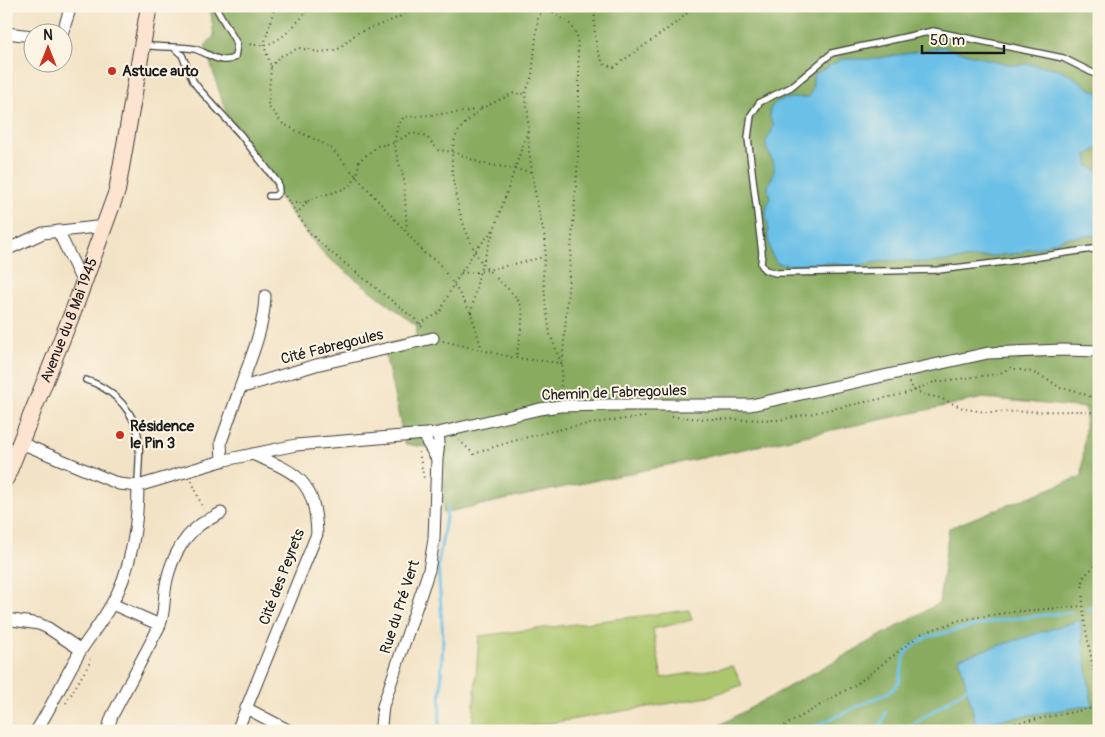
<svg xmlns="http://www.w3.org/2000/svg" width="1105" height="737" font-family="Pangolin,sans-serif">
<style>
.green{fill:#abc66c;stroke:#647144}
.forest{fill:#88ab60;stroke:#52643e}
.water{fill:#6ac0e7;stroke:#436e82}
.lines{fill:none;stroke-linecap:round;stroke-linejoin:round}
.stream{stroke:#6ac0e7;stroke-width:3}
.lane-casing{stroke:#3c3a36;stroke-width:8}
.street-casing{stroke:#3c3a36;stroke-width:13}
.secondary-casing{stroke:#3c3a36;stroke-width:18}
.path{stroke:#3c3a36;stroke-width:2;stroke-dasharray:1 4;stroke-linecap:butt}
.lane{stroke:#fff;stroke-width:5.5}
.street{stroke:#fff;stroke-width:11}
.secondary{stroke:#fde4d1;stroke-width:16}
.poi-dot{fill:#c8321e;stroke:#fcf5e5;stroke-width:2}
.labels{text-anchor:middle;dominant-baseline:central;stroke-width:4;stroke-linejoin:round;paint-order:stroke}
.poi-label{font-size:15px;font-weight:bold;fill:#1c1c1c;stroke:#fcf5e5;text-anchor:start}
.street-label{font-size:15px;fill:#1c1c1c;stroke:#fcf5e5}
</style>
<rect width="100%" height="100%" fill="#fcf5e5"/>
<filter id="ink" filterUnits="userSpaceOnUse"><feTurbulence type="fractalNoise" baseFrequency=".02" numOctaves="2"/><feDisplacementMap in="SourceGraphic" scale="10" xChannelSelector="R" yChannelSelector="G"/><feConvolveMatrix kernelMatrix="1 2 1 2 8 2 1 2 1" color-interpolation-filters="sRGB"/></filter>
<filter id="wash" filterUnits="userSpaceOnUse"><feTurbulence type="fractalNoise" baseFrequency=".0096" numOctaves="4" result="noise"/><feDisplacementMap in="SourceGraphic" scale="20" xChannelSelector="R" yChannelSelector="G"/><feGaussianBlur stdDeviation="1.12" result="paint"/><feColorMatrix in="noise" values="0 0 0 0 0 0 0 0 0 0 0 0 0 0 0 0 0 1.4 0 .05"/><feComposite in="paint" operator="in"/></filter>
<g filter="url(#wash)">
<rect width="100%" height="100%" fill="#f3e3c6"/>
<path class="green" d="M 689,610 L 692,620 L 653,629 L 662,678 L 733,666 L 742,685 L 708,697 L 503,731 L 472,731 L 479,636 Z"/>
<path class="forest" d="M 210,6 L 1099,6 L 1099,731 L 709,731 L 939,603 L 949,528 L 1082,476 L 1086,408 L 983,398 L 443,513 L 445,450 L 405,444 L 383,345 L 416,337 L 417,326 L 327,257 L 301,227 L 231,129 L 205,46 L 214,36 Z"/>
<path class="water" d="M 944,47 L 997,62 L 1016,65 L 1029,64 L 1055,68 L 1068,73 L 1092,90 L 1099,92 L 1099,148 L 1087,155 L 1089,166 L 1099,171 L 1099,235 L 1065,238 L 1038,248 L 1029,249 L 1020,253 L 929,263 L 902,260 L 884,261 L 854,266 L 825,263 L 798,265 L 778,264 L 771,254 L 768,238 L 768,226 L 766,215 L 767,206 L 770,198 C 764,180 775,181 774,166 C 773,158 766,152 766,144 C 766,137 772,133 773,127 C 774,122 770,121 770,116 C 767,96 797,98 809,97 L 813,87 L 813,75 L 842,59 L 873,59 Z
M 1080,620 L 1092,705 L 976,724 L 959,658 Z"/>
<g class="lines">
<path class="stream" d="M 1088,609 L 1099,607
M 439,731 L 443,638 L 438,565 L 448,506
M 805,731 L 891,691 L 899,682 L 904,658 L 907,650 L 927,637 L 1001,620 L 1071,612
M 879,731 L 886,712
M 903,731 L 969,687"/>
</g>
</g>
<g filter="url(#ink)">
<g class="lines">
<defs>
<path id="lane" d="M 144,45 C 161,48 180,46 195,49 C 208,53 222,66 235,57 L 237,44 L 215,6
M 174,48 L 182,55 L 193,81 L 199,89 L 240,134 L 278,183 L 279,192 L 275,196 L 269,196
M 1099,76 L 1063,58 L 933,31 L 832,53 L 791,87 L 760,102 L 751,115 L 748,138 L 762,253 L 761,264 L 765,270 L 776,273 L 938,270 L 1004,262 L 1099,248
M 86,380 C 108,387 128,404 136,427 C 142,445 138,468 138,486"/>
<path id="street" d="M 6,33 L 32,36
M 62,34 L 71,6
M 58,231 L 83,283
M 6,250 L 43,233 L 105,226
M 240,388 C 251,358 264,328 265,296
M 426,434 L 427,442 L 437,459
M 21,443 L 119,484 L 138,486 L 225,460 L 296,445 L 438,433 L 540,409 L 560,406 L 608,405 L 751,405 L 988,353 L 1063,350 L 1099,351
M 222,461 L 221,442 L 240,388 L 316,365 L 433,338
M 6,619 L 39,624 L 48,628 L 81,650
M 160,625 C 164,614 164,603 165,591 C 168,566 180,539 201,524 C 207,520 214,517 221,513
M 246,708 L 290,731
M 36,731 C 53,705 65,676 81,650 C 91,635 102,621 111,605 C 131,572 138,524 138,486
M 107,731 L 112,716 L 160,625 L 112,604
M 237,731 L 317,534 C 315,480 298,473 252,454
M 383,731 L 381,725 L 383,706 L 429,570 L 434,539 L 437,459 L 439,442 L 438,433"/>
<g id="secondary">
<path id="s1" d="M 6,478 L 74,309 L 117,191 L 149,6"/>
</g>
</defs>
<use href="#lane" class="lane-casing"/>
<use href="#street" class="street-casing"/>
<use href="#secondary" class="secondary-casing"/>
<path class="path" d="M 275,6 L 264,45 L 271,67 L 268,106 L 283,124 L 330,147 L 407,233
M 545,6 L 571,25 L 577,35 L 579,76 L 578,160 L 560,394
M 595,6 C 594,25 593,50 605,65 L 614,67 L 680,20 L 694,6
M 245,44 C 251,44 259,46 265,45 C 286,40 298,19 313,6
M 271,67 L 279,57 L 299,48 L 319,52 L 337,50 L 357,33 L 395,19 L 421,6
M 480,110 C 473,116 463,124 458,132 C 441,161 463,237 482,263 C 492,277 519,294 522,309 C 524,319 518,347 516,358
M 285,196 L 309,232 L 328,250 L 416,320 L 423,328
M 308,201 C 324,192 348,194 356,177 C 358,173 358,166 359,161 L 378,146 L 394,143 L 411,133 L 426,136 L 438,150 L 454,152 L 480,163 L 532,172
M 290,203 L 301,203 L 308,201 L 297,214
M 461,273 L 479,272 L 544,257
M 471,313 L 479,274 L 528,130
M 420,324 L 440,312 L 453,285 L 475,251 L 493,230
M 443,341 L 516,358 L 561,363 L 550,334 L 546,307 L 543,273 L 546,243 L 536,198 L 529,151 L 528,113 L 525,94 L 532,76 L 538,18 L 544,6
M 482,350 L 471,313 L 456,288 L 438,262 L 425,254 L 407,233 L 404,179 L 397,157 L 394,143 L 398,124 L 404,117 L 465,112 L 482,108 L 514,93 L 525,94
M 909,382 L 914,390 L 926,395 L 940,398 L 965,409 L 985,412 L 1082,411 L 1099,413
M 672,417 L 709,419 L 780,420 L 908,393 L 934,382 L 998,374 L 1010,368 L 1032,372 L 1049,380 L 1060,388 L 1074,390 L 1096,399 L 1099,403
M 459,440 L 474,454 C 528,434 587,422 645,417
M 419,452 L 424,479
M 192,481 L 203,509
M 1099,552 L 1097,564 L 1084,576 L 1082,589 L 1084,619 L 1099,700
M 66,703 L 89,664 L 90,659
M 776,731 L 858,683 L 921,634 L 960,620 L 1011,612 L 1083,606
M 976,731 L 1099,707"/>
<use href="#lane" class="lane"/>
<use href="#street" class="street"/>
<use href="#secondary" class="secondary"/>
</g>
</g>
<g class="poi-dot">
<circle cx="112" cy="71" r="5"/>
<circle cx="120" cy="435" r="5"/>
</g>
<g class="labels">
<g class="poi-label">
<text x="122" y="71">Astuce auto</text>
<text x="130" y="426">Résidence<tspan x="130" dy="17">le Pin 3</tspan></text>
</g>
<g class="street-label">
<text stroke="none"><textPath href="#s1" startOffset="170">Avenue du 8 Mai 1945</textPath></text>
<text transform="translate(332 347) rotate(-14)">Cité Fabregoules</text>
<text transform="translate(614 393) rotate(-2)">Chemin de Fabregoules</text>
<text transform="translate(282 577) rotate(-69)">Cité des Peyrets</text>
<text transform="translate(400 607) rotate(-72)">Rue du Pré Vert</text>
</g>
</g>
<rect width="1105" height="737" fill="none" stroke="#fcf5e5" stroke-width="25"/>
<g transform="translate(48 48)"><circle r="24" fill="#fcf5e5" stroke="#a29e95"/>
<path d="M0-4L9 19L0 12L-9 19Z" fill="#c8321e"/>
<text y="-8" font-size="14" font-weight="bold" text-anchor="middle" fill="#1c1c1c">N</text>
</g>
<path d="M922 45v8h82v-8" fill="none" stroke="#1c1c1c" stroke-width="2.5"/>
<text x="930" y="45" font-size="15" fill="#1c1c1c" stroke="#fcf5e5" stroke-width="4" paint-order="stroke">50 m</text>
</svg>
